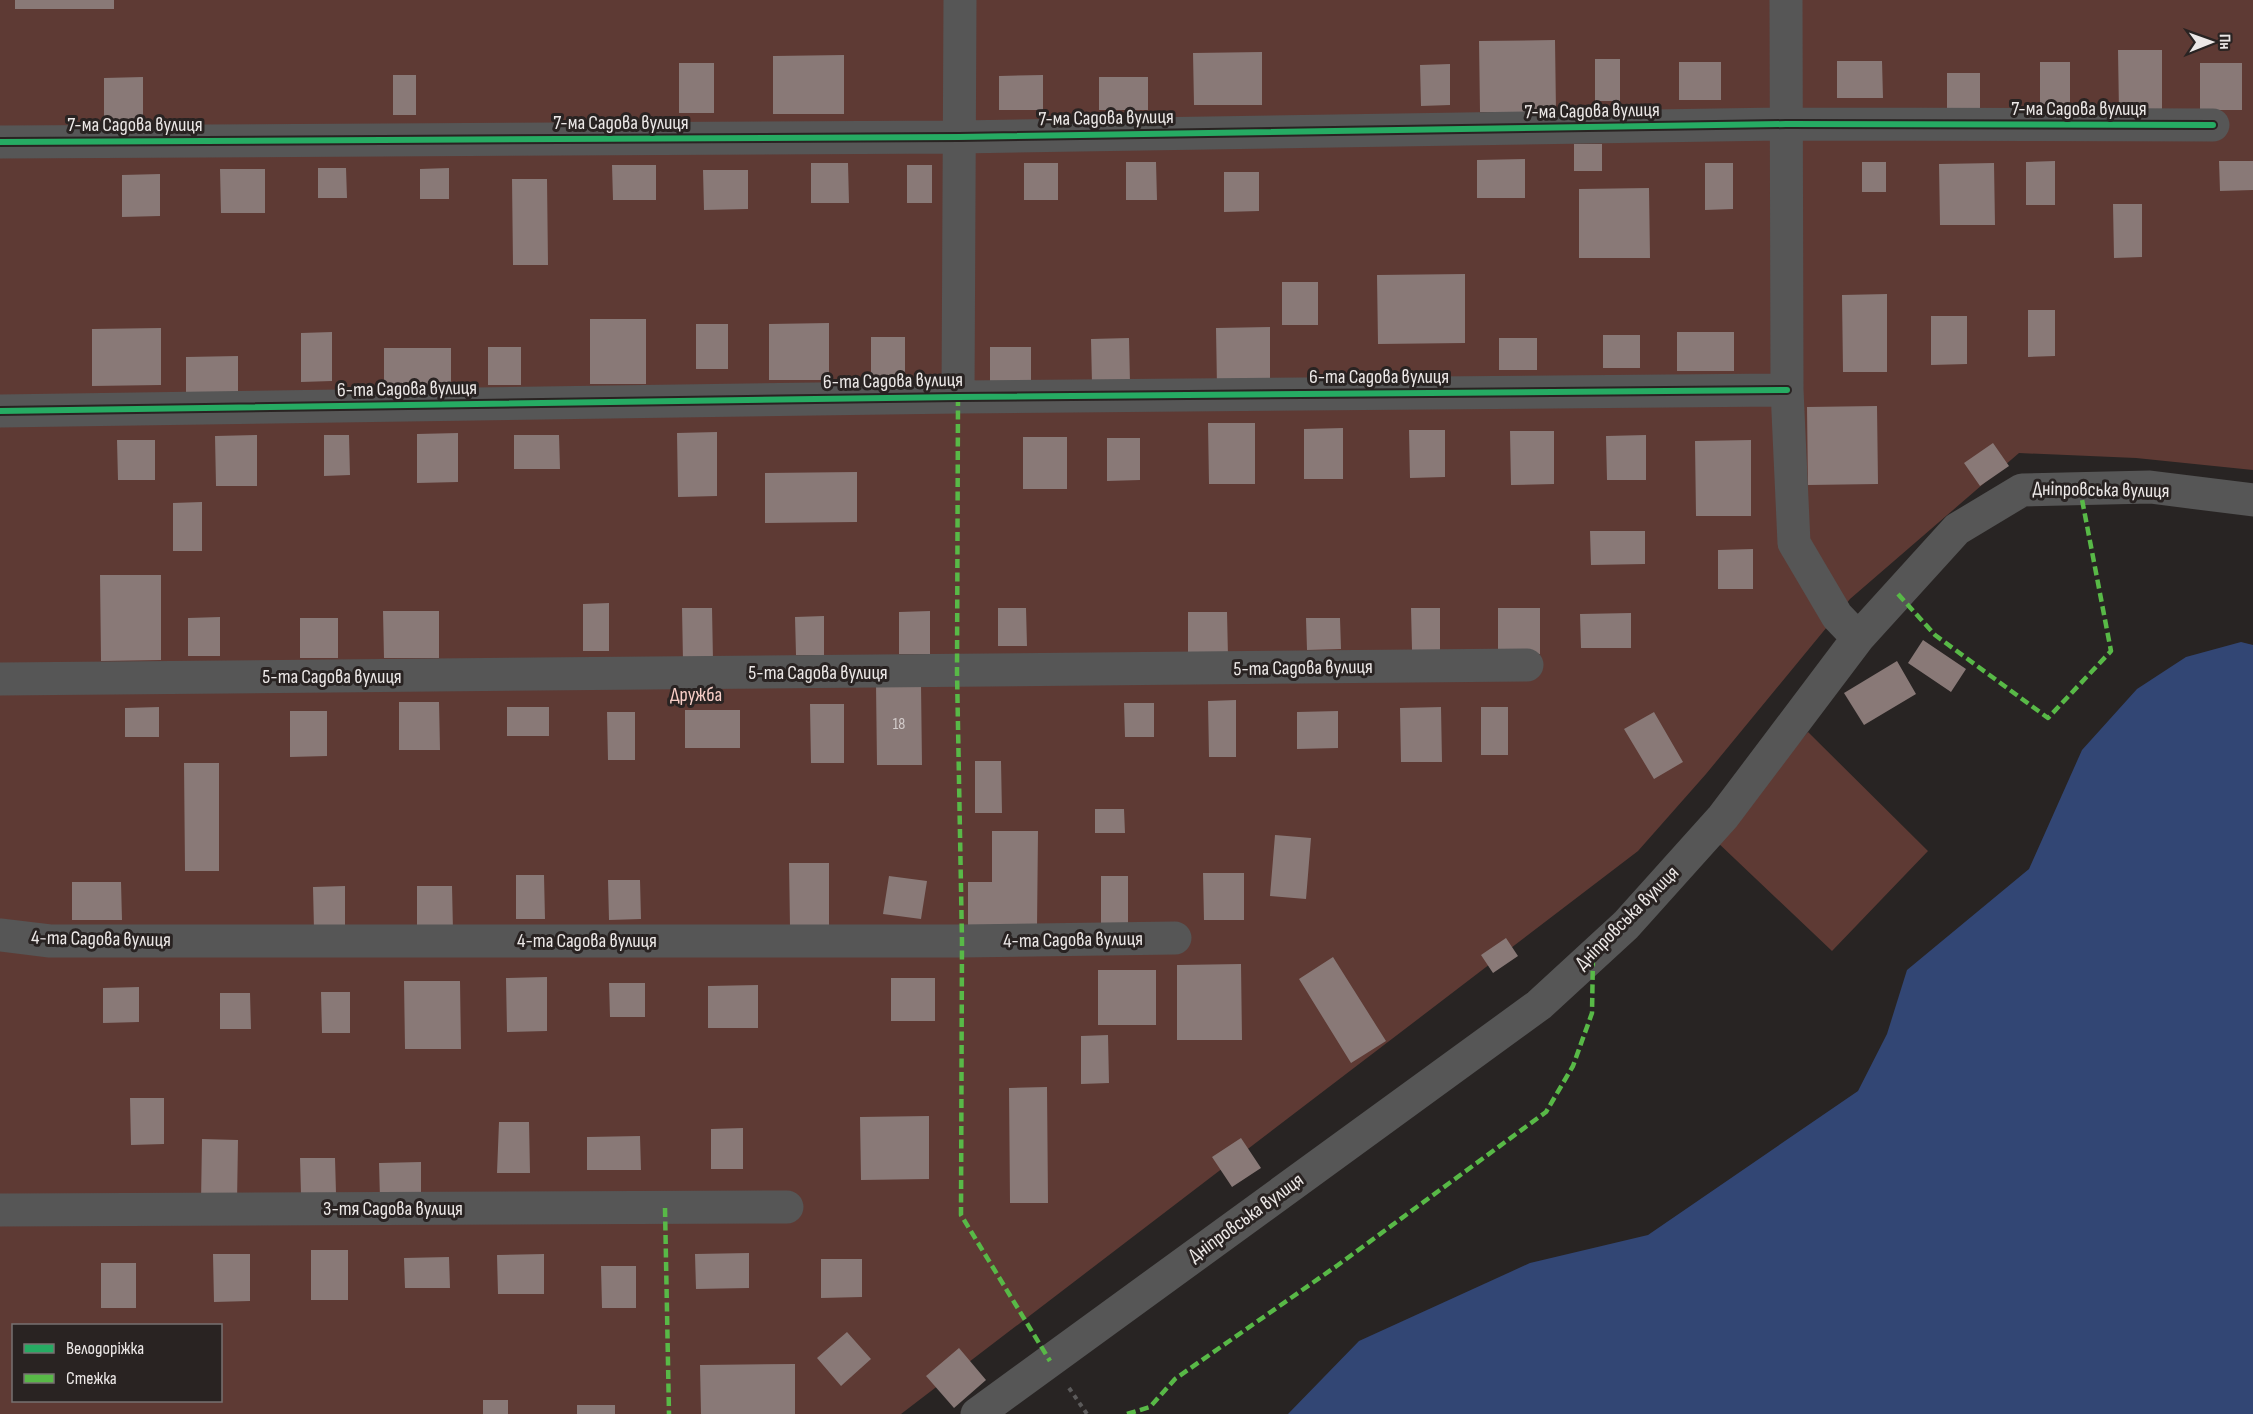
<svg xmlns="http://www.w3.org/2000/svg" width="2253" height="1414" font-family="'Sofia Sans Condensed',sans-serif">
<style>
.green{fill:#5e3a34;fill-rule:evenodd}
.water{fill:#324674}
.building{fill:#897977}
.lines{fill:none;stroke-linecap:round;stroke-linejoin:round}
.path{stroke:#5b5a5a;stroke-width:4;stroke-dasharray:4.5 4.5;stroke-linecap:butt}
.street{stroke:#565656;stroke-width:33}
.quiet{stroke:#58b947;stroke-width:4.5;stroke-dasharray:9 4.5;stroke-linecap:butt}
.cycleway-casing{stroke:#292322;stroke-width:10}
.cycleway{stroke:#26ab63;stroke-width:6}
.labels{text-anchor:middle;dominant-baseline:central;stroke-width:6;stroke-linejoin:round;paint-order:stroke}
.number-label{font-size:16px;fill:#d3cccb}
.street-label{font-size:20px;fill:#ece8e7;stroke:#292322}
.park-label{font-size:20px;fill:#f7cec7;stroke:#292322}
</style>
<rect width="100%" height="100%" fill="#282423"/>
<path class="green" d="M 0,0 L 2253,0 L 2253,470 L 2136,458 L 2019,453 L 1850,599 L 1706,774 L 1638,851 L 901,1414 L 0,1414 ZM 14,1326 L 220,1326 L 220,1400 L 14,1400 Z
M 1808,732 L 1928,851 L 1832,951 L 1715,840 Z"/>
<path class="water" d="M 2241,642 L 2253,645 L 2253,1414 L 1288,1414 L 1359,1341 L 1530,1263 L 1648,1235 L 1858,1091 L 1887,1034 L 1907,970 L 2029,869 L 2082,750 L 2137,689 L 2186,657 Z"/>
<path class="building" d="M 15,0 L 114,0 L 114,9 L 15,9 Z
M 1555,40 L 1556,112 L 1480,112 L 1479,41 Z
M 2118,50 L 2162,50 L 2162,112 L 2119,112 Z
M 1262,52 L 1262,105 L 1194,105 L 1193,53 Z
M 844,55 L 844,114 L 773,114 L 773,56 Z
M 1595,59 L 1620,59 L 1620,101 L 1595,101 Z
M 1837,61 L 1882,61 L 1883,98 L 1837,98 Z
M 1679,62 L 1721,62 L 1721,100 L 1679,100 Z
M 2040,62 L 2070,62 L 2070,104 L 2040,104 Z
M 679,63 L 714,63 L 714,113 L 679,113 Z
M 2200,63 L 2242,63 L 2242,110 L 2200,110 Z
M 1450,64 L 1450,105 L 1421,106 L 1420,65 Z
M 1947,73 L 1980,73 L 1980,110 L 1947,110 Z
M 393,75 L 416,75 L 416,115 L 393,115 Z
M 1043,75 L 1043,110 L 999,110 L 999,76 Z
M 143,77 L 143,125 L 104,125 L 104,78 Z
M 1099,77 L 1148,77 L 1148,110 L 1099,110 Z
M 1574,144 L 1602,144 L 1602,171 L 1574,171 Z
M 1525,159 L 1525,198 L 1477,198 L 1477,160 Z
M 2055,161 L 2055,205 L 2026,205 L 2026,162 Z
M 2219,161 L 2253,161 L 2253,190 L 2220,191 Z
M 1126,162 L 1156,162 L 1157,200 L 1126,200 Z
M 1862,162 L 1886,162 L 1886,192 L 1862,192 Z
M 811,163 L 848,163 L 849,203 L 811,203 Z
M 1024,163 L 1058,163 L 1058,200 L 1024,200 Z
M 1705,163 L 1733,163 L 1733,209 L 1705,210 Z
M 1994,163 L 1995,225 L 1940,225 L 1939,164 Z
M 612,165 L 656,165 L 656,200 L 613,200 Z
M 907,165 L 932,165 L 932,203 L 907,203 Z
M 318,168 L 346,168 L 347,198 L 318,198 Z
M 449,168 L 449,199 L 420,199 L 420,169 Z
M 220,169 L 265,169 L 265,213 L 221,213 Z
M 703,170 L 748,170 L 748,209 L 704,210 Z
M 1224,172 L 1259,172 L 1259,211 L 1224,212 Z
M 160,174 L 160,216 L 122,217 L 122,175 Z
M 512,179 L 547,179 L 548,265 L 513,265 Z
M 1649,188 L 1650,258 L 1579,258 L 1579,189 Z
M 2113,204 L 2142,204 L 2142,257 L 2114,258 Z
M 1465,274 L 1465,343 L 1378,344 L 1377,275 Z
M 1282,282 L 1318,282 L 1318,325 L 1282,325 Z
M 1887,294 L 1887,372 L 1843,372 L 1842,295 Z
M 2028,310 L 2055,310 L 2055,356 L 2028,357 Z
M 1931,316 L 1967,316 L 1967,364 L 1931,365 Z
M 590,319 L 646,319 L 646,384 L 590,384 Z
M 829,323 L 829,380 L 769,380 L 769,324 Z
M 696,324 L 728,324 L 728,369 L 696,369 Z
M 1270,327 L 1270,388 L 1217,388 L 1216,328 Z
M 161,328 L 161,385 L 92,386 L 92,329 Z
M 332,332 L 332,381 L 301,382 L 301,333 Z
M 1677,332 L 1734,332 L 1734,371 L 1677,371 Z
M 1603,335 L 1640,335 L 1640,368 L 1603,368 Z
M 871,337 L 905,337 L 905,380 L 871,381 Z
M 1129,338 L 1130,383 L 1092,384 L 1091,339 Z
M 1499,338 L 1537,338 L 1537,370 L 1499,370 Z
M 488,347 L 521,347 L 521,385 L 488,385 Z
M 990,347 L 1031,347 L 1031,381 L 990,381 Z
M 384,348 L 451,348 L 451,389 L 384,390 Z
M 238,356 L 238,392 L 186,392 L 186,357 Z
M 1877,406 L 1878,484 L 1808,485 L 1807,407 Z
M 1208,423 L 1255,423 L 1255,484 L 1209,484 Z
M 1343,428 L 1343,479 L 1304,479 L 1304,429 Z
M 1409,430 L 1445,430 L 1445,477 L 1410,478 Z
M 1510,431 L 1554,431 L 1554,484 L 1511,485 Z
M 717,432 L 717,496 L 678,497 L 677,433 Z
M 458,433 L 458,482 L 417,483 L 417,434 Z
M 257,435 L 257,486 L 216,486 L 215,436 Z
M 324,435 L 349,435 L 350,475 L 324,476 Z
M 514,435 L 559,435 L 560,469 L 514,469 Z
M 1646,435 L 1646,480 L 1607,480 L 1606,436 Z
M 1023,437 L 1067,437 L 1067,489 L 1023,489 Z
M 1107,438 L 1140,438 L 1140,480 L 1107,481 Z
M 117,440 L 155,440 L 155,480 L 118,480 Z
M 1751,440 L 1751,516 L 1696,516 L 1695,441 Z
M 1993,443 L 2009,466 L 1980,486 L 1964,463 Z
M 857,472 L 857,522 L 765,523 L 765,473 Z
M 202,502 L 202,551 L 173,551 L 173,503 Z
M 1590,531 L 1645,531 L 1645,564 L 1591,565 Z
M 1753,549 L 1753,589 L 1718,589 L 1718,550 Z
M 100,575 L 161,575 L 161,660 L 101,661 Z
M 609,603 L 609,651 L 583,651 L 583,604 Z
M 682,608 L 712,608 L 713,661 L 683,662 Z
M 998,608 L 1026,608 L 1027,646 L 998,646 Z
M 1411,608 L 1440,608 L 1440,650 L 1412,650 Z
M 1498,608 L 1540,608 L 1540,654 L 1498,654 Z
M 383,611 L 439,611 L 439,658 L 384,658 Z
M 930,611 L 930,654 L 899,654 L 899,612 Z
M 1188,612 L 1227,612 L 1228,657 L 1188,657 Z
M 1631,613 L 1631,648 L 1581,648 L 1580,614 Z
M 824,616 L 824,655 L 796,655 L 795,617 Z
M 220,617 L 220,656 L 188,656 L 188,618 Z
M 300,618 L 338,618 L 338,658 L 300,658 Z
M 1306,618 L 1340,618 L 1341,649 L 1307,650 Z
M 1923,640 L 1966,669 L 1951,692 L 1908,663 Z
M 1897,661 L 1916,694 L 1864,725 L 1844,693 Z
M 876,684 L 921,684 L 922,765 L 877,765 Z
M 1236,700 L 1236,757 L 1209,757 L 1208,701 Z
M 399,702 L 439,702 L 440,750 L 399,750 Z
M 1124,703 L 1154,703 L 1154,737 L 1125,737 Z
M 810,704 L 844,704 L 844,763 L 811,763 Z
M 159,707 L 159,737 L 125,737 L 125,708 Z
M 507,707 L 549,707 L 549,736 L 507,736 Z
M 1441,707 L 1442,762 L 1401,762 L 1400,708 Z
M 1481,707 L 1508,707 L 1508,755 L 1481,755 Z
M 685,710 L 740,710 L 740,748 L 685,748 Z
M 290,711 L 327,711 L 327,756 L 290,757 Z
M 1338,711 L 1338,748 L 1297,749 L 1297,712 Z
M 607,712 L 635,712 L 635,760 L 608,760 Z
M 1654,712 L 1683,762 L 1654,779 L 1624,729 Z
M 975,761 L 1001,761 L 1002,813 L 975,813 Z
M 184,763 L 219,763 L 219,871 L 185,871 Z
M 1095,809 L 1124,809 L 1125,833 L 1095,833 Z
M 992,831 L 1038,831 L 1037,928 L 968,928 L 968,882 L 992,882 Z
M 1275,835 L 1311,838 L 1306,899 L 1270,896 Z
M 789,863 L 829,863 L 829,926 L 790,927 Z
M 1203,873 L 1244,873 L 1244,920 L 1204,920 Z
M 516,875 L 544,875 L 545,919 L 516,919 Z
M 889,876 L 927,881 L 921,919 L 883,914 Z
M 1101,876 L 1128,876 L 1128,928 L 1101,928 Z
M 608,880 L 640,880 L 641,919 L 609,920 Z
M 72,882 L 121,882 L 122,920 L 72,920 Z
M 345,886 L 345,930 L 314,930 L 313,887 Z
M 417,886 L 452,886 L 453,931 L 417,931 Z
M 1506,938 L 1518,956 L 1493,973 L 1481,955 Z
M 1333,957 L 1386,1041 L 1351,1063 L 1299,979 Z
M 1241,964 L 1242,1040 L 1177,1040 L 1177,965 Z
M 1098,970 L 1156,970 L 1156,1025 L 1098,1025 Z
M 547,977 L 547,1031 L 507,1032 L 506,978 Z
M 891,978 L 935,978 L 935,1021 L 891,1021 Z
M 404,981 L 460,981 L 461,1049 L 405,1049 Z
M 609,983 L 645,983 L 645,1017 L 610,1017 Z
M 758,985 L 758,1028 L 708,1028 L 708,986 Z
M 139,987 L 139,1022 L 103,1023 L 103,988 Z
M 321,992 L 350,992 L 350,1033 L 322,1033 Z
M 220,993 L 250,993 L 251,1029 L 220,1029 Z
M 1108,1035 L 1109,1083 L 1081,1084 L 1081,1036 Z
M 1047,1087 L 1048,1203 L 1010,1203 L 1009,1088 Z
M 130,1098 L 164,1098 L 164,1144 L 131,1145 Z
M 929,1116 L 929,1179 L 861,1180 L 860,1117 Z
M 499,1122 L 529,1122 L 530,1173 L 497,1173 Z
M 743,1128 L 743,1169 L 711,1169 L 711,1129 Z
M 640,1136 L 641,1170 L 587,1170 L 587,1137 Z
M 1241,1138 L 1261,1168 L 1232,1187 L 1212,1157 Z
M 202,1139 L 238,1140 L 237,1203 L 201,1203 Z
M 300,1158 L 335,1158 L 336,1193 L 301,1194 Z
M 421,1162 L 421,1199 L 380,1199 L 379,1163 Z
M 311,1250 L 348,1250 L 348,1300 L 311,1300 Z
M 749,1253 L 749,1288 L 696,1289 L 695,1254 Z
M 213,1254 L 250,1254 L 250,1301 L 214,1302 Z
M 544,1254 L 544,1294 L 498,1294 L 497,1255 Z
M 449,1257 L 450,1288 L 405,1288 L 404,1258 Z
M 821,1259 L 862,1259 L 862,1297 L 821,1298 Z
M 101,1263 L 136,1263 L 136,1308 L 101,1308 Z
M 601,1266 L 636,1266 L 636,1308 L 602,1308 Z
M 847,1332 L 871,1359 L 841,1386 L 817,1358 Z
M 959,1348 L 986,1380 L 954,1408 L 926,1376 Z
M 795,1364 L 795,1414 L 701,1414 L 700,1365 Z
M 483,1400 L 508,1400 L 508,1414 L 483,1414 Z
M 577,1405 L 615,1405 L 615,1414 L 577,1414 Z"/>
<g class="lines">
<path class="path" d="M 1069,1388 L 1087,1414"/>
<path class="street" d="M 1786,0 L 1787,390 L 1794,543 L 1837,616 L 1858,638
M 0,142 L 959,137 L 1786,124 L 2213,125
M 958,397 L 960,0
M 0,411 L 958,397 L 1787,390
M 0,679 L 1527,665
M 0,935 L 50,941 L 962,941 L 1175,938
M 0,1210 L 787,1207
M 977,1414 L 1539,1005 L 1626,925 L 1723,817 L 1858,638 L 1957,529 L 2022,490 L 2150,487 L 2253,500"/>
<path class="quiet" d="M 958,397 L 957,672 L 962,941 L 961,1215 L 1050,1361
M 1898,594 L 1935,635 L 2048,718 L 2111,651 L 2080,489
M 665,1208 L 669,1414
M 1127,1414 L 1150,1407 L 1175,1379 L 1338,1265 L 1546,1112 L 1573,1066 L 1592,1013 L 1593,955"/>
<defs>
<path id="cycleway" d="M 0,142 L 959,137 L 1786,124 L 2213,125
M 0,411 L 958,397 L 1787,390"/>
</defs>
<use href="#cycleway" class="cycleway-casing"/>
<use href="#cycleway" class="cycleway"/>
</g>
<g class="labels">
<g class="number-label">
<text x="899" y="724">18</text>
</g>
<g class="street-label">
<text x="2079" y="109">7-ма Садова вулиця</text>
<text transform="translate(1592 111) rotate(-1)">7-ма Садова вулиця</text>
<text transform="translate(1106 118) rotate(-1)">7-ма Садова вулиця</text>
<text x="621" y="123">7-ма Садова вулиця</text>
<text x="135" y="125">7-ма Садова вулиця</text>
<text x="1379" y="377">6-та Садова вулиця</text>
<text transform="translate(893 381) rotate(-1)">6-та Садова вулиця</text>
<text transform="translate(407 389) rotate(-1)">6-та Садова вулиця</text>
<text transform="translate(2101 490) rotate(1)">Дніпровська вулиця</text>
<text transform="translate(1303 668) rotate(-1)">5-та Садова вулиця</text>
<text x="818" y="673">5-та Садова вулиця</text>
<text x="332" y="677">5-та Садова вулиця</text>
<text transform="translate(1627 918) rotate(-45)">Дніпровська вулиця</text>
<text transform="translate(101 939) rotate(1)">4-та Садова вулиця</text>
<text transform="translate(1073 940) rotate(-1)">4-та Садова вулиця</text>
<text x="587" y="941">4-та Садова вулиця</text>
<text x="393" y="1209">3-тя Садова вулиця</text>
<text transform="translate(1246 1218) rotate(-36)">Дніпровська вулиця</text>
</g>
<g class="park-label">
<text x="696" y="695">Дружба</text>
</g>
</g>
<rect x="12" y="1324" width="210" height="78" fill="#292322" stroke="#777271" stroke-width="1.5"/>
<rect x="24" y="1344" width="30" height="9" fill="#26ab63" stroke="#777271" stroke-width="1.5"/>
<text x="66" y="1354" font-size="18" fill="#ece8e7">Велодоріжка</text>
<rect x="24" y="1374" width="30" height="9" fill="#58b947" stroke="#777271" stroke-width="1.5"/>
<text x="66" y="1384" font-size="18" fill="#ece8e7">Стежка</text>
<g transform="translate(2211 42) rotate(89)" stroke="#292322" stroke-width="4.5" paint-order="stroke">
<path d="M0-4.5L10 22L0 15L-10 22Z" fill="#ece8e7"/>
<text y="-9" font-size="16" font-weight="bold" text-anchor="middle" fill="#ece8e7">Пн</text>
</g>
</svg>
